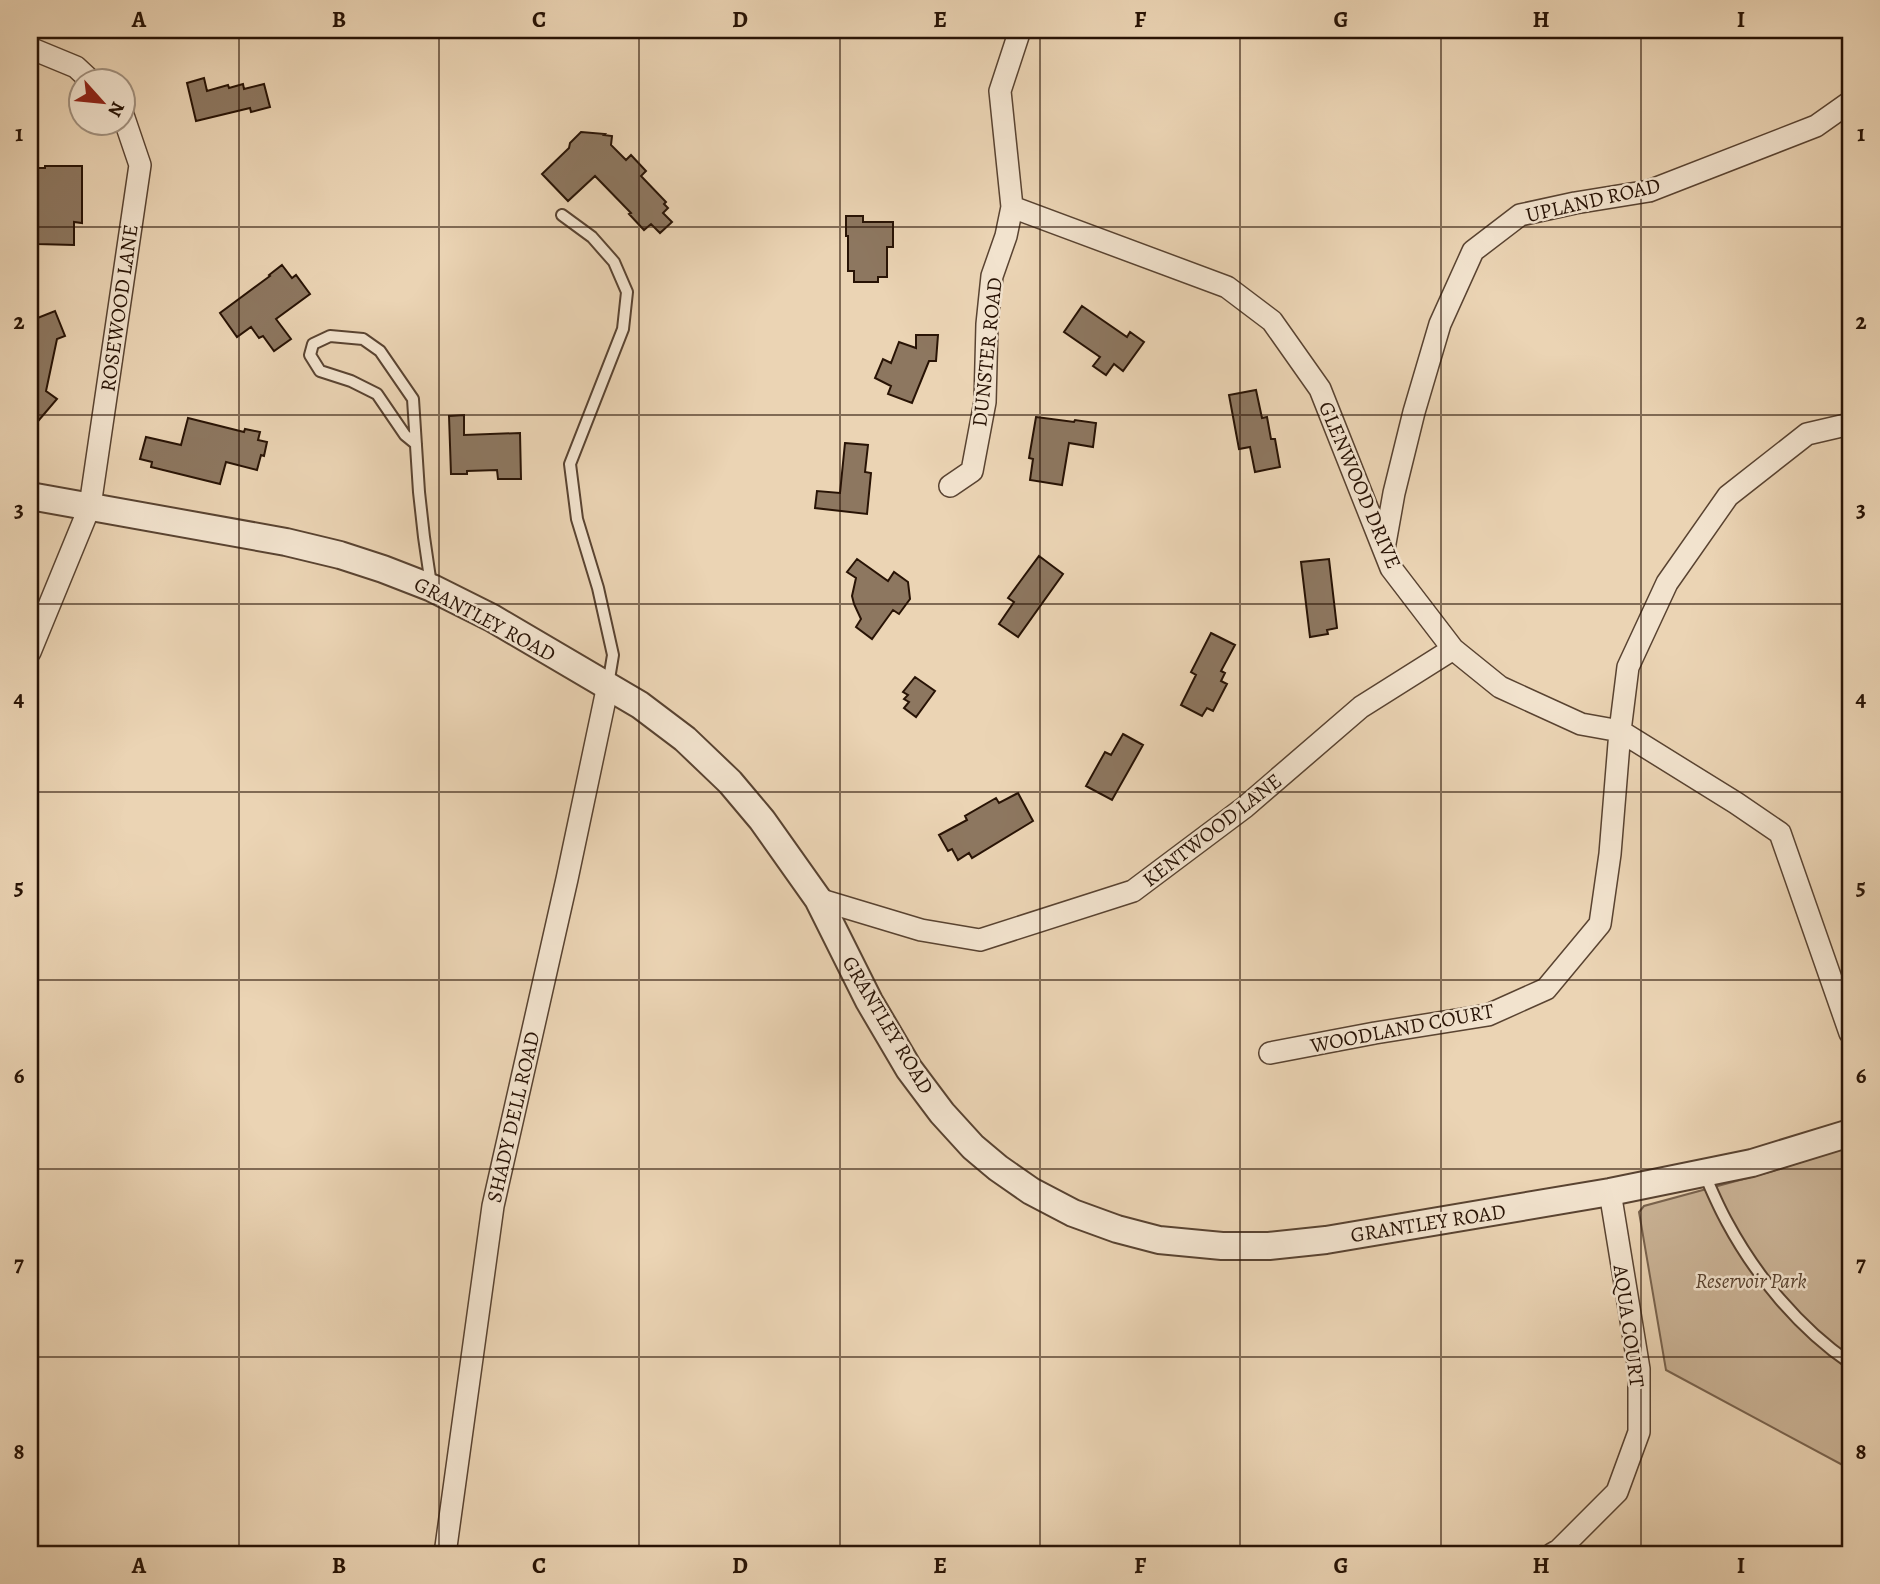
<svg xmlns="http://www.w3.org/2000/svg" width="1880" height="1584" font-family="Alegreya,serif">
<style>
.green{fill:#cab396;stroke:#79634e;stroke-width:2}
.building{fill:#8d7760;stroke:#281305;stroke-width:2}
.lines{fill:none;stroke-linecap:round;stroke-linejoin:round}
.service-casing{stroke:#594331;stroke-width:14}
.minor-casing{stroke:#594331;stroke-width:24}
.tertiary-casing{stroke:#594331;stroke-width:30}
.service{stroke:#f2e3ce;stroke-width:10}
.minor{stroke:#f2e3ce;stroke-width:21}
.tertiary{stroke:#f2e3ce;stroke-width:26}
.grid{fill:none;stroke:#281305;stroke-width:2;stroke-opacity:0.55}
.labels{text-anchor:middle;dominant-baseline:central;stroke-width:5;stroke-linejoin:round;paint-order:stroke}
.street-label{font-size:21px;fill:#281305;stroke:#f2e3ce}
.park-label{font-size:21px;font-style:italic;fill:#594330;stroke:#f2e3ce}
.neatline{fill:none;stroke:#281305;stroke-width:2.5}
.grid-label{font-size:23px;text-anchor:middle;font-weight:bold;fill:#281305}
</style>
<rect width="100%" height="100%" fill="#ebd4b4"/>
<filter id="stains"><feTurbulence type="fractalNoise" baseFrequency=".00286" numOctaves="4"/><feColorMatrix values="0 0 0 0 .2 0 0 0 0 .09 0 0 0 0 .02 0 0 0 .5 -.17"/></filter>
<radialGradient id="worn" r=".72"><stop offset=".6" stop-color="#630" stop-opacity="0"/><stop offset="1" stop-color="#630" stop-opacity=".3"/></radialGradient>
<path class="green" d="M 1850,1146 L 1850,1469 L 1666,1370 L 1639,1212 L 1644,1206 L 1773,1171 Z"/>
<path class="building" d="M 204,78 L 207,91 L 228,85 L 229,88 L 243,84 L 244,89 L 264,84 L 270,107 L 251,112 L 250,108 L 196,121 L 187,83 Z
M 581,132 L 605,134 L 604,135 L 612,136 L 611,145 L 626,160 L 631,155 L 646,171 L 641,176 L 666,202 L 664,204 L 668,208 L 663,213 L 672,222 L 660,233 L 651,224 L 644,230 L 629,214 L 631,213 L 595,176 L 568,201 L 542,174 L 569,148 L 570,143 Z
M 45,166 L 82,166 L 82,223 L 74,222 L 74,245 L 37,244 L 38,168 L 45,168 Z
M 846,216 L 863,216 L 863,222 L 893,222 L 893,247 L 887,247 L 887,277 L 878,277 L 878,282 L 854,282 L 854,271 L 848,271 L 848,236 L 846,236 Z
M 282,265 L 292,278 L 296,275 L 310,294 L 276,319 L 291,339 L 274,351 L 263,336 L 259,338 L 251,327 L 237,337 L 220,313 L 270,276 L 269,275 Z
M 1082,306 L 1127,337 L 1130,332 L 1144,342 L 1123,371 L 1114,364 L 1106,375 L 1093,366 L 1100,357 L 1064,332 Z
M 55,311 L 65,336 L 57,339 L 46,391 L 57,399 L 39,420 L 30,412 L 30,321 Z
M 916,335 L 938,335 L 936,361 L 929,361 L 912,403 L 888,394 L 891,386 L 875,378 L 883,359 L 891,363 L 899,342 L 916,348 Z
M 1256,390 L 1262,418 L 1267,417 L 1271,439 L 1275,439 L 1280,467 L 1255,472 L 1250,447 L 1239,449 L 1229,395 Z
M 464,415 L 464,435 L 520,433 L 521,479 L 498,479 L 497,470 L 467,471 L 467,474 L 451,474 L 449,416 Z
M 1036,417 L 1074,422 L 1075,420 L 1096,423 L 1093,447 L 1069,443 L 1062,485 L 1030,480 L 1033,459 L 1029,458 Z
M 188,418 L 244,432 L 245,429 L 260,432 L 258,440 L 267,442 L 264,456 L 261,455 L 257,470 L 226,462 L 220,484 L 151,467 L 152,462 L 140,459 L 146,437 L 181,445 Z
M 845,443 L 868,445 L 865,472 L 871,473 L 867,514 L 815,508 L 817,491 L 840,493 Z
M 1039,556 L 1063,574 L 1018,637 L 999,624 L 1014,602 L 1008,598 Z
M 857,559 L 888,581 L 894,572 L 908,582 L 910,599 L 899,614 L 893,610 L 872,639 L 856,627 L 861,619 L 854,604 L 852,596 L 856,578 L 847,572 Z
M 1329,559 L 1337,628 L 1327,630 L 1328,634 L 1310,637 L 1301,562 Z
M 1211,633 L 1235,645 L 1221,671 L 1225,673 L 1221,681 L 1227,684 L 1213,711 L 1207,708 L 1202,716 L 1181,705 L 1196,675 L 1191,672 Z
M 915,677 L 935,691 L 916,717 L 904,708 L 909,702 L 904,699 L 908,695 L 903,692 Z
M 1123,734 L 1143,745 L 1112,800 L 1086,786 L 1105,752 L 1111,755 Z
M 1018,793 L 1033,821 L 972,858 L 969,853 L 958,860 L 952,849 L 948,851 L 939,835 L 967,820 L 965,816 L 996,798 L 999,803 Z"/>
<g class="lines">
<defs>
<path id="service" d="M 562,215 L 592,237 L 614,262 L 627,292 L 623,329 L 570,464 L 577,519 L 598,588 L 613,655 L 608,685
M 416,444 L 405,435 L 377,394 L 351,381 L 320,371 L 310,355 L 313,344 L 330,336 L 363,339 L 380,351 L 413,399 L 419,492 L 424,537 L 431,585
M 1704,1173 C 1711,1189 1718,1206 1727,1222 C 1756,1276 1799,1328 1850,1363"/>
<path id="minor" d="M 30,48 L 76,67 L 90,80
M 1012,207 L 1227,287 L 1272,321 L 1320,389 L 1391,568 L 1453,649 L 1500,687 L 1581,724 L 1620,731 L 1736,803 L 1780,833 L 1850,1033
M 950,486 L 972,471 L 985,402 L 987,324 L 992,276 L 1006,236 L 1012,207 L 1000,91 L 1020,30
M 1384,549 L 1394,493 L 1414,412 L 1440,324 L 1473,251 L 1520,215 L 1575,203 L 1649,191 L 1816,126 L 1850,102
M 30,652 L 90,506 L 140,165 L 122,112
M 818,899 L 921,930 L 980,940 L 1133,891 L 1245,807 L 1361,707 L 1453,649
M 1270,1053 L 1375,1033 L 1488,1015 L 1546,989 L 1600,924 L 1610,854 L 1620,731 L 1628,667 L 1667,583 L 1728,496 L 1807,434 L 1850,424
M 445,1554 L 493,1206 L 567,879 L 608,685
M 1552,1554 L 1559,1550 L 1617,1492 L 1639,1432 L 1639,1369 L 1610,1192"/>
<path id="tertiary" d="M 30,496 L 286,542 L 340,555 L 383,569 L 432,588 L 492,618 L 640,705 L 685,739 L 730,782 L 762,820 L 818,899 L 869,1001 L 909,1069 L 942,1113 L 973,1147 L 998,1168 L 1031,1191 L 1073,1213 L 1117,1229 L 1159,1240 L 1222,1246 L 1269,1246 L 1326,1240 L 1610,1192 L 1752,1163 L 1850,1133"/>
</defs>
<use href="#service" class="service-casing"/>
<use href="#minor" class="minor-casing"/>
<use href="#tertiary" class="tertiary-casing"/>
<use href="#service" class="service"/>
<use href="#minor" class="minor"/>
<use href="#tertiary" class="tertiary"/>
</g>
<path class="grid" d="M 239,30 L 239,1554M 439,30 L 439,1554M 639,30 L 639,1554M 840,30 L 840,1554M 1040,30 L 1040,1554M 1240,30 L 1240,1554M 1441,30 L 1441,1554M 1641,30 L 1641,1554M 30,227 L 1850,227M 30,415 L 1850,415M 30,604 L 1850,604M 30,792 L 1850,792M 30,980 L 1850,980M 30,1169 L 1850,1169M 30,1357 L 1850,1357"/>
<g class="labels">
<g class="street-label">
<text transform="translate(1593 200) rotate(-13)">UPLAND ROAD</text>
<text transform="translate(119 308) rotate(-82)">ROSEWOOD LANE</text>
<text transform="translate(987 352) rotate(-84)">DUNSTER ROAD</text>
<text transform="translate(1360 485) rotate(67)">GLENWOOD DRIVE</text>
<text transform="translate(485 619) rotate(28)">GRANTLEY ROAD</text>
<text transform="translate(1212 830) rotate(-38)">KENTWOOD LANE</text>
<text transform="translate(888 1025) rotate(59)">GRANTLEY ROAD</text>
<text transform="translate(1402 1028) rotate(-11)">WOODLAND COURT</text>
<text transform="translate(513 1117) rotate(-77)">SHADY DELL ROAD</text>
<text transform="translate(1428 1223) rotate(-9)">GRANTLEY ROAD</text>
<text transform="translate(1629 1326) rotate(82)">AQUA COURT</text>
</g>
<g class="park-label">
<text x="1751" y="1281">Reservoir Park</text>
</g>
</g>
<rect width="1880" height="1584" fill="none" stroke="#ebd4b4" stroke-width="77"/>
<g transform="translate(102 102) rotate(117)"><circle r="33" fill="#f2e3ce" stroke="#a1907e" stroke-width="2"/>
<path d="M0-5L12 26L0 18L-12 26Z" fill="#8f2418"/>
<text y="-10" font-size="19" font-weight="bold" text-anchor="middle" fill="#281305">N</text>
</g>
<rect x="38" y="38" width="1804" height="1508" class="neatline"/>
<g class="grid-label">
<text x="139" y="27">A</text>
<text x="339" y="27">B</text>
<text x="539" y="27">C</text>
<text x="740" y="27">D</text>
<text x="940" y="27">E</text>
<text x="1140" y="27">F</text>
<text x="1341" y="27">G</text>
<text x="1541" y="27">H</text>
<text x="1741" y="27">I</text>
<text x="19" y="141">1</text>
<text x="1861" y="141">1</text>
<text x="19" y="329">2</text>
<text x="1861" y="329">2</text>
<text x="19" y="517">3</text>
<text x="1861" y="517">3</text>
<text x="19" y="706">4</text>
<text x="1861" y="706">4</text>
<text x="19" y="894">5</text>
<text x="1861" y="894">5</text>
<text x="19" y="1083">6</text>
<text x="1861" y="1083">6</text>
<text x="19" y="1271">7</text>
<text x="1861" y="1271">7</text>
<text x="19" y="1459">8</text>
<text x="1861" y="1459">8</text>
<text x="139" y="1573">A</text>
<text x="339" y="1573">B</text>
<text x="539" y="1573">C</text>
<text x="740" y="1573">D</text>
<text x="940" y="1573">E</text>
<text x="1140" y="1573">F</text>
<text x="1341" y="1573">G</text>
<text x="1541" y="1573">H</text>
<text x="1741" y="1573">I</text>
</g>
<rect width="100%" height="100%" filter="url(#stains)"/>
<rect width="100%" height="100%" fill="url(#worn)"/>
</svg>
